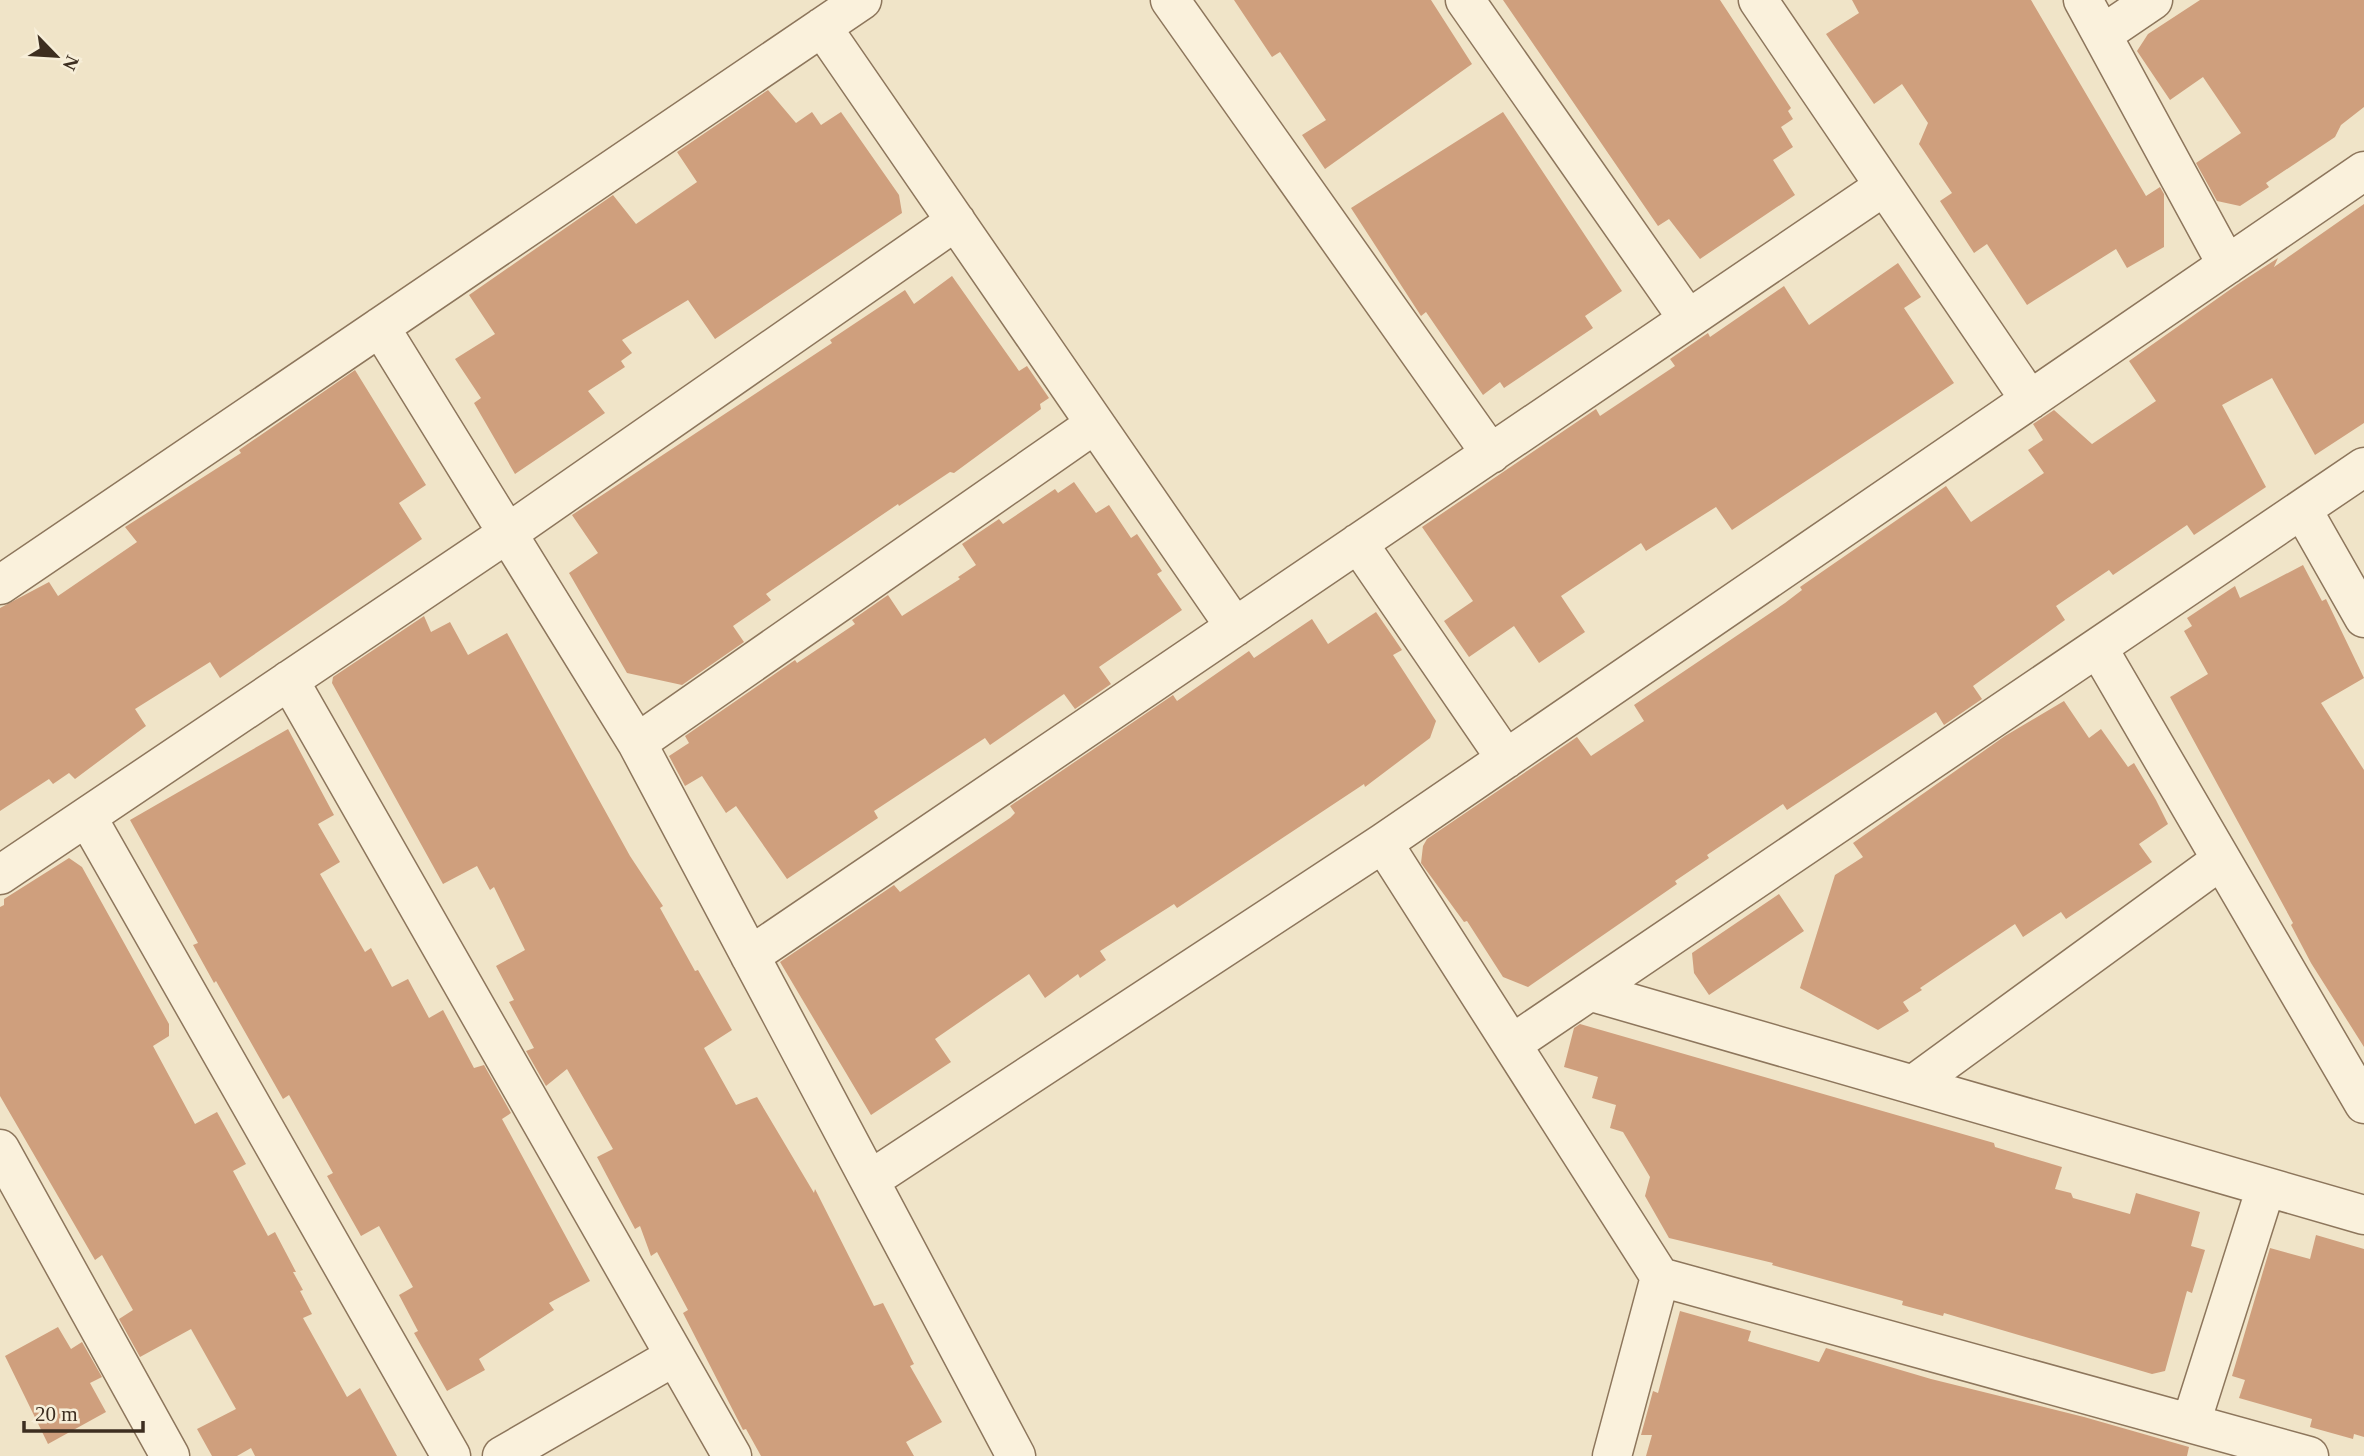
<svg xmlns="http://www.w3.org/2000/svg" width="2364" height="1456" font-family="Georgia,serif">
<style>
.building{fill:#cf9f7d}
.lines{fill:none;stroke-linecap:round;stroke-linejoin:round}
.street-casing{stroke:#8d765c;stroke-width:41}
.street{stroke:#faf1dc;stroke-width:38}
</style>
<rect width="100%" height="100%" fill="#f0e4c8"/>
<path class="building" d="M 1234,0 L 1431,0 L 1472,64 L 1325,169 L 1302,135 L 1326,120 L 1280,52 L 1272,57 Z
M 1503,0 L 1720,0 L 1791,108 L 1788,111 L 1793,119 L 1781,127 L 1793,147 L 1773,160 L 1795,195 L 1700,259 L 1669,219 L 1658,226 Z
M 1852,0 L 2031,0 L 2146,196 L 2160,187 L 2164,194 L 2164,247 L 2127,268 L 2116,249 L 2027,305 L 1987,244 L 1974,253 L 1940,201 L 1952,193 L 1919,144 L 1928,123 L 1902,84 L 1874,104 L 1826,34 L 1859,13 Z
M 2200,0 L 2364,0 L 2364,107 L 2341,125 L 2335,137 L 2266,183 L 2269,187 L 2240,206 L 2217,201 L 2196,163 L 2241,133 L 2203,77 L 2170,100 L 2137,51 L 2148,34 Z
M 768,90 L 796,123 L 812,112 L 821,125 L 841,112 L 899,195 L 902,213 L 715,339 L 688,300 L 622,340 L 632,353 L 621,361 L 625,367 L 588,391 L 605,413 L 515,474 L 474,403 L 481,398 L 455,359 L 495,334 L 469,295 L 613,195 L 636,224 L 697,182 L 677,152 Z
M 1503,112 L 1622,291 L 1585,316 L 1593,328 L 1504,388 L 1500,382 L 1483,395 L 1426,312 L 1421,316 L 1351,208 Z
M 2364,204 L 2364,423 L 2315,455 L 2272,378 L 2222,405 L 2266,487 L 2194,535 L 2187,525 L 2113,575 L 2109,570 L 2056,606 L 2065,620 L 1973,686 L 1982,699 L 1944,725 L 1936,712 L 1787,810 L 1783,804 L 1707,855 L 1709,858 L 1675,881 L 1677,884 L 1528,987 L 1503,977 L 1467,921 L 1464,922 L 1421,863 L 1423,846 L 1427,839 L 1577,737 L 1591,756 L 1644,721 L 1634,705 L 1785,603 L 1802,590 L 1800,587 L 1946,486 L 1971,522 L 2044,473 L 2028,450 L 2043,440 L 2033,424 L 2054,410 L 2092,444 L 2156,401 L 2129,361 L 2238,284 L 2278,258 L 2274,267 Z
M 1898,263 L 1921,297 L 1904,308 L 1954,383 L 1732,530 L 1716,507 L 1646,551 L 1641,543 L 1561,596 L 1585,632 L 1539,663 L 1514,626 L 1469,657 L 1444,621 L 1473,601 L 1422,527 L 1596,409 L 1600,416 L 1675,366 L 1670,359 L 1708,333 L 1710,337 L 1784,286 L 1809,325 Z
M 952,276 L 1019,371 L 1027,366 L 1049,398 L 1040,404 L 1041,409 L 954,473 L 950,472 L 899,506 L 898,504 L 766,594 L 771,600 L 733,626 L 744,642 L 682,685 L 627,673 L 569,573 L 598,553 L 572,515 L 832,343 L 830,340 L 905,290 L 914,304 Z
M 355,370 L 426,485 L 399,503 L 422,539 L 220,678 L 210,662 L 135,709 L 146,726 L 75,779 L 69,773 L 53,784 L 49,779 L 0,811 L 0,608 L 49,582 L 58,596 L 137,542 L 125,527 L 241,453 L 239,450 Z
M 1074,482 L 1096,513 L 1109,505 L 1131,538 L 1137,534 L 1162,571 L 1157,574 L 1182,610 L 1099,667 L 1111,684 L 1075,709 L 1064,694 L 990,745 L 985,738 L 874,811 L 878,818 L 787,879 L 736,806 L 726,813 L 702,776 L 685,786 L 669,756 L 689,743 L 685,736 L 795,660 L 797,663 L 855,624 L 852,620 L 888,595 L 902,616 L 960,579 L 958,577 L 976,565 L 962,544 L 999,519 L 1003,524 L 1055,489 L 1058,493 Z
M 2303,565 L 2322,601 L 2326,599 L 2364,678 L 2321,703 L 2364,770 L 2364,1047 L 2311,963 L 2291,925 L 2293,923 L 2170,697 L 2208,674 L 2184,631 L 2192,626 L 2187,618 L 2235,586 L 2240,598 Z
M 1376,612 L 1402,650 L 1393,655 L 1436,721 L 1430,738 L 1365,787 L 1364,784 L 1177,908 L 1174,904 L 1100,951 L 1106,960 L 1080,978 L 1078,974 L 1045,998 L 1029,974 L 935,1039 L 951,1062 L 871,1115 L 780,962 L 894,885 L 900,892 L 1010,818 L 1015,813 L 1010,806 L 1173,695 L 1177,701 L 1249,651 L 1254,658 L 1312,619 L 1328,644 Z
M 424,616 L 431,632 L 450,622 L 468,655 L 507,633 L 630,856 L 663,906 L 660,908 L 695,971 L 698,970 L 732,1030 L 704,1048 L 736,1105 L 757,1097 L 814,1193 L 815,1189 L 874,1306 L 883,1303 L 914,1364 L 910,1366 L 942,1422 L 906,1442 L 914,1456 L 761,1456 L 746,1429 L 743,1430 L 683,1313 L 688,1310 L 657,1252 L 651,1256 L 640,1226 L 635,1229 L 597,1157 L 613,1149 L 567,1069 L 546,1086 L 526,1051 L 534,1048 L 509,1002 L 514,1000 L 496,966 L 525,950 L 494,887 L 490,890 L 477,866 L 443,884 L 332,683 L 333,677 Z
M 2064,701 L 2089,738 L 2101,729 L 2128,767 L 2134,763 L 2156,800 L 2168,824 L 2139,844 L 2152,862 L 2066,919 L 2061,912 L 2023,937 L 2015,924 L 1920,988 L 1922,990 L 1903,1002 L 1909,1011 L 1878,1030 L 1800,988 L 1835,875 L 1863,857 L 1853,843 L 2005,736 Z
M 288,729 L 334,815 L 318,824 L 340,862 L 320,874 L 365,952 L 371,948 L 392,987 L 408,979 L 429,1018 L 443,1010 L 474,1068 L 484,1065 L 511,1113 L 502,1119 L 590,1281 L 549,1303 L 554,1310 L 479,1359 L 485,1370 L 447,1391 L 414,1333 L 418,1331 L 399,1295 L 413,1287 L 379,1226 L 361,1236 L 327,1176 L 333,1173 L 289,1095 L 283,1099 L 216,981 L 214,983 L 193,945 L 198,943 L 130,820 Z
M 69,858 L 82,867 L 169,1024 L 169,1036 L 153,1046 L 195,1124 L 217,1112 L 246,1164 L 233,1171 L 268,1236 L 275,1232 L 296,1272 L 293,1272 L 303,1290 L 300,1291 L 312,1314 L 303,1318 L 347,1397 L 360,1388 L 397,1456 L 255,1456 L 251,1448 L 237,1456 L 212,1456 L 197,1429 L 236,1409 L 191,1329 L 140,1357 L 119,1319 L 133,1310 L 102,1255 L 95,1260 L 0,1096 L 0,907 L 4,905 L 4,899 Z
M 1779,894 L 1804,931 L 1709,995 L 1694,973 L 1692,953 Z
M 1580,1024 L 1994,1143 L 1995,1147 L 2062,1167 L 2055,1189 L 2071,1193 L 2073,1198 L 2130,1214 L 2136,1193 L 2200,1212 L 2191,1246 L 2205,1250 L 2192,1293 L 2187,1291 L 2165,1371 L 2152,1374 L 1944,1313 L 1943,1316 L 1902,1305 L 1903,1301 L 1772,1265 L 1773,1263 L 1669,1238 L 1645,1196 L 1650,1177 L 1623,1132 L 1610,1128 L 1616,1105 L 1592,1098 L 1598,1077 L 1564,1067 L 1574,1028 Z
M 2316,1235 L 2364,1249 L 2364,1437 L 2354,1434 L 2353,1439 L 2310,1427 L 2312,1419 L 2239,1398 L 2245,1380 L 2232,1376 L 2270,1248 L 2310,1259 Z
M 1680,1311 L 1751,1331 L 1748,1341 L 1819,1362 L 1826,1348 L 1931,1379 L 2084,1417 L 2189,1447 L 2187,1456 L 1646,1456 L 1652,1435 L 1641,1435 L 1653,1391 L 1658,1393 Z
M 58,1327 L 71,1349 L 82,1342 L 102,1377 L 90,1383 L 106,1412 L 48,1444 L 5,1356 Z"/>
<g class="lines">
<defs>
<path id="street" d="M 1170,0 L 1491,454
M 1465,0 L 1688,319
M 1758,0 L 2030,400
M 2083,0 L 2227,265
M 822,27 L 1235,627
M 2103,34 L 2153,0
M 380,327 L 637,743 L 1016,1456
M 2302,509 L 2364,618
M 1358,543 L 1506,759
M 0,585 L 862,0
M 2098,648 L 2364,1104
M 289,680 L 732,1456
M 637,743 L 1095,424
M 87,817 L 451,1456
M 1383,843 L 1660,1277 L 2309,1456
M 0,875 L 508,533 L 956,221
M 750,956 L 1883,187
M 1592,992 L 2364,1215
M 1512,1044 L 2364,467
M 1914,1084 L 2221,860
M 0,1149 L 170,1456
M 870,1180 L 1383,843 L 2364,171
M 2191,1423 L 2266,1187
M 502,1456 L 675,1356
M 1612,1456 L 1660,1277"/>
</defs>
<use href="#street" class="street-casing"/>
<use href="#street" class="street"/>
</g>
<g transform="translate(56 56) rotate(115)" stroke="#f7eed8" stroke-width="5" paint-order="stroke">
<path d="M0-5L12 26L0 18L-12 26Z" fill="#3d2e20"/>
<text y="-10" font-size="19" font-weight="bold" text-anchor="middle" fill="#3d2e20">N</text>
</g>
<path d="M24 1421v10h119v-10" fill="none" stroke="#3d2e20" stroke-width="3.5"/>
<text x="35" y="1421" font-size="21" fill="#3d2e20" stroke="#f7eed8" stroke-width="5" paint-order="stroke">20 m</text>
</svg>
